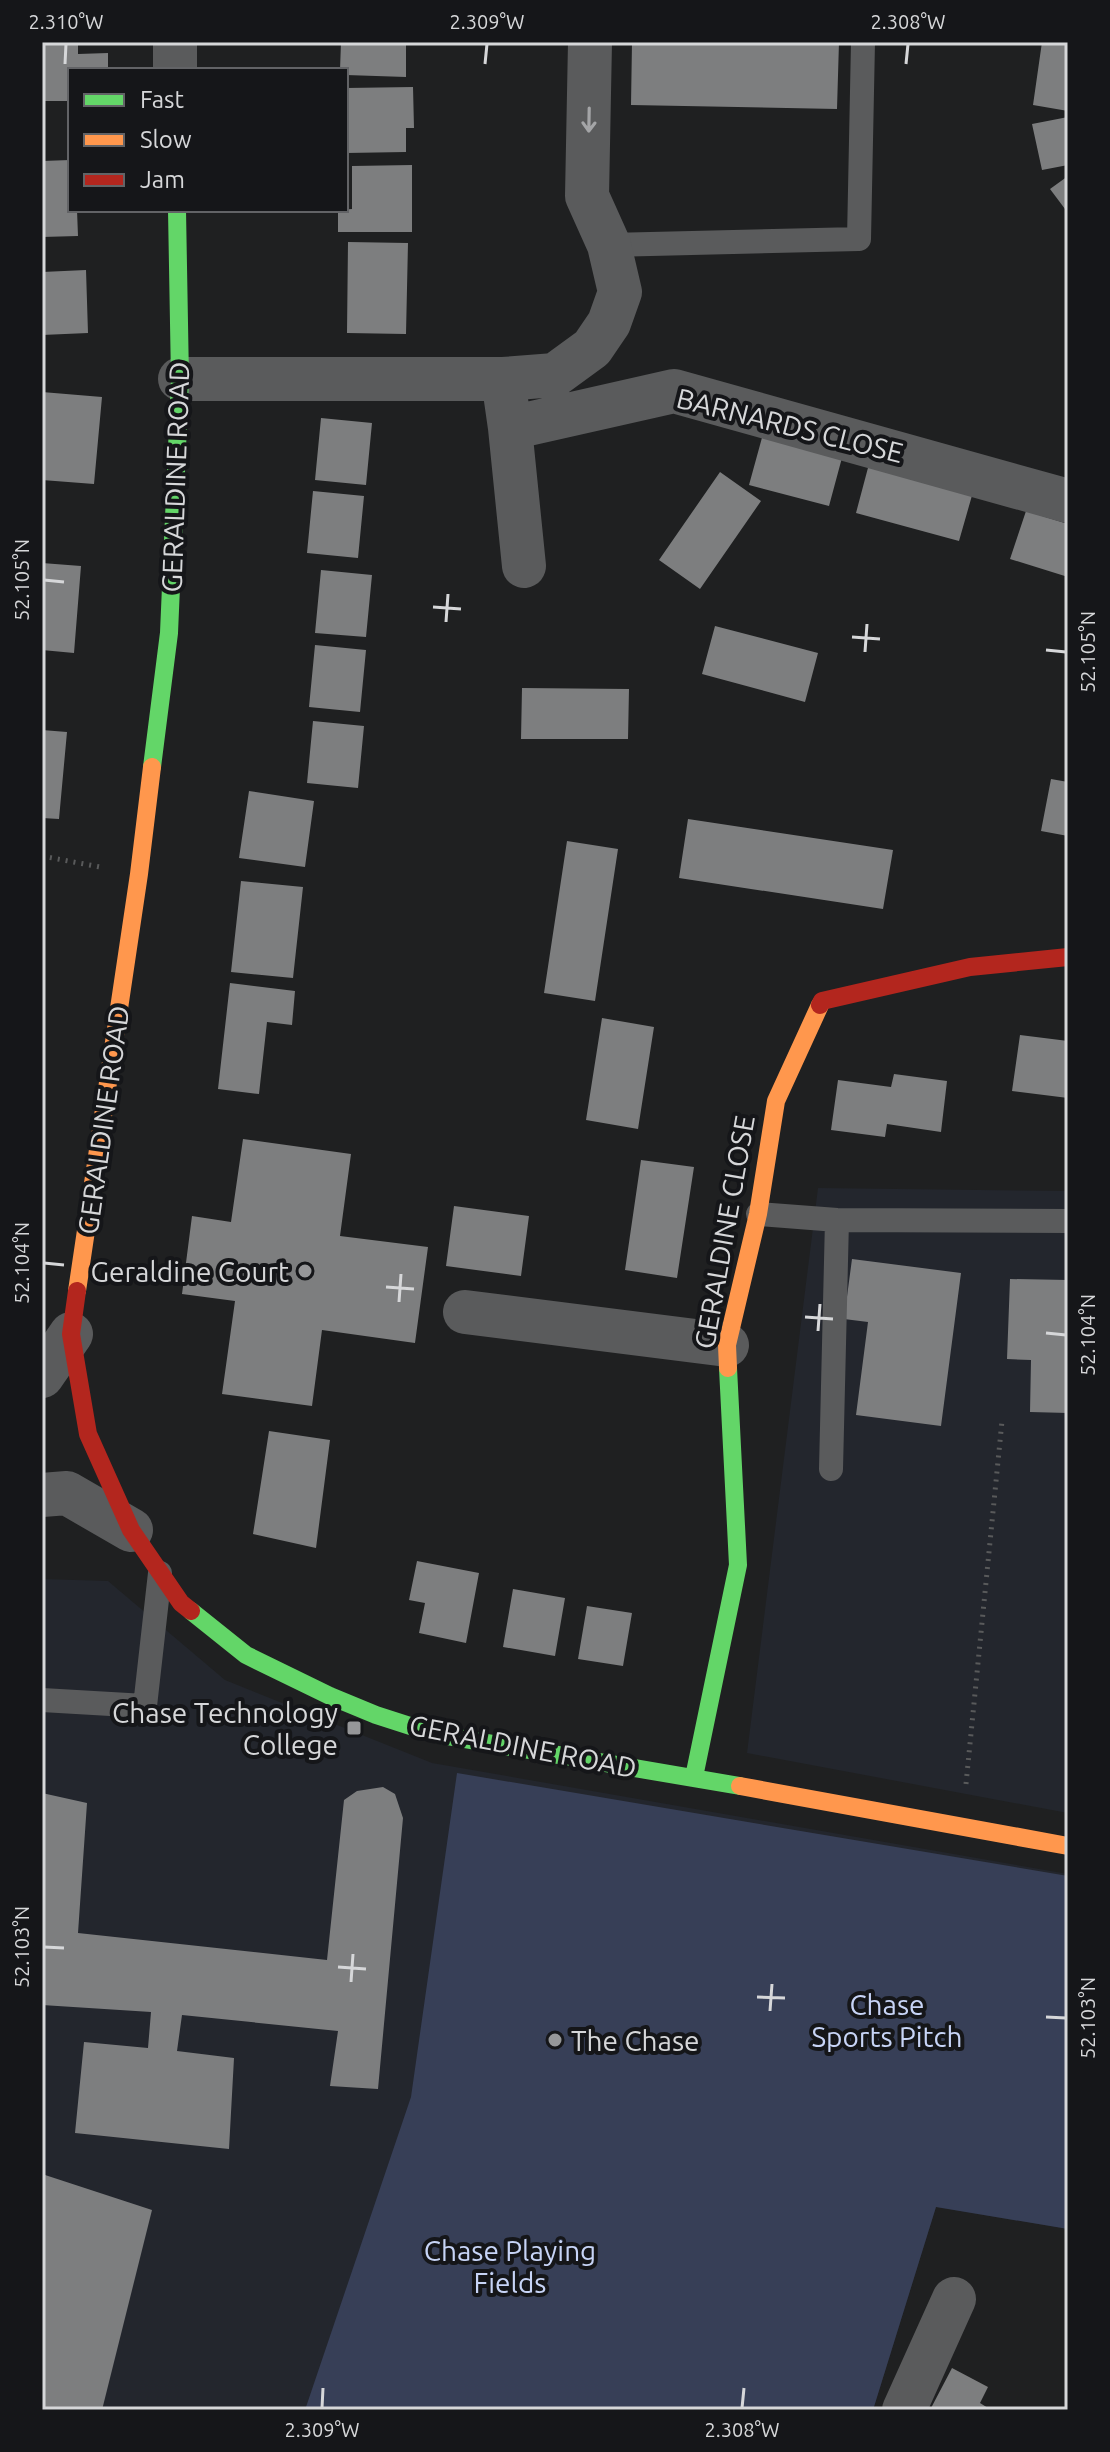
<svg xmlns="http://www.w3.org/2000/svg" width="1110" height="2452" font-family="Ubuntu,sans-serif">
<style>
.built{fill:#23262d}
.green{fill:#373f57}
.building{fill:#7d7e7f}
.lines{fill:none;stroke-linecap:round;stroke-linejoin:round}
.path{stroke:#595a5b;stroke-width:5;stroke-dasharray:2 6;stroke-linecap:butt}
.lane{stroke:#5a5b5c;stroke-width:24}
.street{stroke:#5a5b5c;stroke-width:44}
.fast{stroke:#63d668;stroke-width:18}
.slow{stroke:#ff974d;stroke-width:18}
.jam{stroke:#b3261e;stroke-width:18}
.oneway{stroke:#a4a5a7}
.ticks{fill:none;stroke:#d6d7d9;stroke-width:3}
.poi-dot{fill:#969799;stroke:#151619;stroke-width:3}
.labels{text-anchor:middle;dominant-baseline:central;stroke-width:8;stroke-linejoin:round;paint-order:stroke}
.street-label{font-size:28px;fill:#d6d7d9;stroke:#151619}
.poi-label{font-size:28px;fill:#d6d7d9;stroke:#151619;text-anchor:end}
.park-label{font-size:28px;fill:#c7d4f6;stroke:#151619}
.neatline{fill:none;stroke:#d6d7d9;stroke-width:3}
.ticks-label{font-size:20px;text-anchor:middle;fill:#d6d7d9}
</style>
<rect width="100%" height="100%" fill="#1f2021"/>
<path class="built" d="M 818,1188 L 1068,1191 L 1068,1813 L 747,1753 Z
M 42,1579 L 108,1581 L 225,1680 L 432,1763 L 1068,1874 L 1068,2229 L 936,2207 L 873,2410 L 42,2410 Z"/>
<path class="green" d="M 457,1773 L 1068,1876 L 1068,2229 L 936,2207 L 873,2410 L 305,2410 L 411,2097 Z"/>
<path class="building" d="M 42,42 L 78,42 L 78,54 L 108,53 L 108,70 L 70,70 L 70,101 L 42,101 Z
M 341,42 L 406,42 L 406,77 L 346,75 L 346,70 L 340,70 Z
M 632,42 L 839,42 L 837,109 L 631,105 Z
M 1042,42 L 1068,42 L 1068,111 L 1033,105 Z
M 413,87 L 414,128 L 406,128 L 406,152 L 346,153 L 346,88 Z
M 1068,117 L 1068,165 L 1042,170 L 1032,124 Z
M 70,160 L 70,210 L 77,210 L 78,236 L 42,237 L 42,161 Z
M 412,165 L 412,232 L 338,232 L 338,210 L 352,209 L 352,166 Z
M 1068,176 L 1068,213 L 1050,189 Z
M 348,242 L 408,243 L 406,334 L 347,333 Z
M 86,270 L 88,333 L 42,335 L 42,272 Z
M 42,392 L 102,397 L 94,484 L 42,480 Z
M 321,418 L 372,423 L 366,485 L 315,480 Z
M 763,434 L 843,454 L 829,506 L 749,485 Z
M 869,464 L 973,492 L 959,541 L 856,513 Z
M 720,472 L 761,501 L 700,589 L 659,560 Z
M 313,491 L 364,496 L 358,558 L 307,553 Z
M 1026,511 L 1068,524 L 1068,577 L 1010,559 Z
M 42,563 L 81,566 L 74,653 L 42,650 Z
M 321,570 L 372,575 L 366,637 L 315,633 Z
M 715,626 L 818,653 L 805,702 L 702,674 Z
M 315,645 L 366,650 L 360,712 L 309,707 Z
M 522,688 L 629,689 L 628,739 L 521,739 Z
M 313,721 L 364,726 L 358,788 L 307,783 Z
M 42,730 L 67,732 L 59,819 L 42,818 Z
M 1051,779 L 1068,782 L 1068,836 L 1041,831 Z
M 249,791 L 314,801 L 305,867 L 239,858 Z
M 688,819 L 893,850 L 883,909 L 679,878 Z
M 567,841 L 618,849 L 595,1001 L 544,993 Z
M 241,881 L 303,887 L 293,978 L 231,972 Z
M 230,983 L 295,991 L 292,1025 L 267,1022 L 259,1094 L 218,1089 Z
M 602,1018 L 654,1027 L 638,1129 L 586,1120 Z
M 1020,1035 L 1068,1041 L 1068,1098 L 1012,1091 Z
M 894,1074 L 947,1081 L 941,1132 L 887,1124 L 885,1137 L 831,1130 L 838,1080 L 891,1087 Z
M 243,1139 L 351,1154 L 340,1236 L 428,1247 L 415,1343 L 322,1330 L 312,1406 L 222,1394 L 235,1301 L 182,1294 L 192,1216 L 231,1222 Z
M 641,1160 L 694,1167 L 677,1278 L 625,1270 Z
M 454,1206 L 529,1216 L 521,1276 L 446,1266 Z
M 852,1259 L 961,1273 L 941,1426 L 856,1415 L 868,1322 L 844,1319 Z
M 1010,1279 L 1068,1280 L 1068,1413 L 1030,1412 L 1031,1360 L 1007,1359 Z
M 269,1431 L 330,1440 L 316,1548 L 253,1534 Z
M 417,1561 L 479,1573 L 466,1643 L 419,1633 L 425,1603 L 409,1600 Z
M 513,1589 L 565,1598 L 555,1656 L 503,1647 Z
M 587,1606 L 632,1613 L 623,1666 L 578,1659 Z
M 383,1787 L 395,1794 L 403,1818 L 378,2089 L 330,2086 L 338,2031 L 182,2015 L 177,2051 L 234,2058 L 229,2149 L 75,2133 L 84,2042 L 148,2048 L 151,2012 L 42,2005 L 42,1793 L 87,1803 L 78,1933 L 327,1960 L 344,1800 L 357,1791 Z
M 42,2174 L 152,2210 L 102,2410 L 42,2410 Z
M 952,2368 L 988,2387 L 980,2403 L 988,2408 L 987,2410 L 930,2410 Z"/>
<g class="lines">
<path class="path" d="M 42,856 L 100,867
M 966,1784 L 1002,1421"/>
<path class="lane" d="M 609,245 L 859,239 L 863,42
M 758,1214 L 837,1220 L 1068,1221
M 831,1469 L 837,1220
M 42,1700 L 145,1706 L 160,1573"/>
<path class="street" d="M 175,42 L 175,70
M 180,379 L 503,379 L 555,375 L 592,348 L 609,323 L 620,292 L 609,245 L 587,196 L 590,42
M 503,379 L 510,428 L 674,391 L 1068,501
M 510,428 L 524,566
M 465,1312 L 727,1345
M 42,1376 L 71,1334
M 42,1495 L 67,1493 L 131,1530
M 904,2410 L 954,2299"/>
<path class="fast" d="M 152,767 L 169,633 L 180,379 L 177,210
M 191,1611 L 246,1655 L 330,1696 L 376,1715 L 435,1734 L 740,1786
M 694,1777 L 738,1565 L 728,1368"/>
<path class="slow" d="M 77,1291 L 139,874 L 152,767
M 728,1368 L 727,1345 L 758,1214 L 776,1101 L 820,1005
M 740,1786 L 1068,1846"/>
<path class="jam" d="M 820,1005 L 822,1001 L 970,967 L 1068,957
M 77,1291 L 71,1334 L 88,1434 L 131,1530 L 181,1603 L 191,1611"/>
</g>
<defs><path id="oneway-shaft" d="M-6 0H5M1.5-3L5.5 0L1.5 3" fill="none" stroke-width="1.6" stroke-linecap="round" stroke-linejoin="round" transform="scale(2)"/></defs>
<use class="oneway" href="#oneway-shaft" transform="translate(589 120) rotate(91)"/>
<path class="ticks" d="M 65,64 L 66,44M 485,64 L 487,44M 906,64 L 908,44M 44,580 L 64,582M 433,607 L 461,609M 446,622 L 448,594M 852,637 L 880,639M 1046,650 L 1066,652M 865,652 L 867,624M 44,1263 L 64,1265M 386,1287 L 414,1289M 399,1302 L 401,1274M 805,1317 L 833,1319M 818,1331 L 820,1304M 1046,1333 L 1066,1335M 44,1947 L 64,1948M 338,1967 L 366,1969M 351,1982 L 353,1954M 757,1997 L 785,1998M 770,2011 L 772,1984M 1046,2017 L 1066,2018M 322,2408 L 323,2388M 742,2408 L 744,2388"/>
<g class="poi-dot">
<circle cx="305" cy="1271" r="8"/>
<rect x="346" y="1720" width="16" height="16" rx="4"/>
<circle cx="555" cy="2040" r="8"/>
</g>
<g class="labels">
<g class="street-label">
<text transform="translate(790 425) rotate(14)">BARNARDS CLOSE</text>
<text transform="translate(175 477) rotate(-88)">GERALDINE ROAD</text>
<text transform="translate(103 1120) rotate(-82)">GERALDINE ROAD</text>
<text transform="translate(724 1232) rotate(-80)">GERALDINE CLOSE</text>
<text transform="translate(523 1746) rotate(11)">GERALDINE ROAD</text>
</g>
<g class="poi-label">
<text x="289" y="1271">Geraldine Court</text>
<text x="338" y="1712">Chase Technology<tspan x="338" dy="32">College</tspan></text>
<text x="571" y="2040" text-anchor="start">The Chase</text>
</g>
<g class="park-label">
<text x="887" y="2004">Chase<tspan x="887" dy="32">Sports Pitch</tspan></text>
<text x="510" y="2250">Chase Playing<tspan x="510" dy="32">Fields</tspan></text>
</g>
</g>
<rect width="1110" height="2452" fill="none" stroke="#151619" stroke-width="88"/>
<rect x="68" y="68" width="280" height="144" fill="#151619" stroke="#626366" stroke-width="2"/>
<rect x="84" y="94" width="40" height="12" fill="#63d668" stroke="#626366" stroke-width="2"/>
<text x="140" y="108" font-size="24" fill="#d6d7d9">Fast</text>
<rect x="84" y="134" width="40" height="12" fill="#ff974d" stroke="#626366" stroke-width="2"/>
<text x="140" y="148" font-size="24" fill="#d6d7d9">Slow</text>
<rect x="84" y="174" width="40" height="12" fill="#b3261e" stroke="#626366" stroke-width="2"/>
<text x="140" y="188" font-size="24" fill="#d6d7d9">Jam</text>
<rect x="44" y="44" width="1022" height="2364" class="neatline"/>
<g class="ticks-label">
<text x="66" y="29">2.310°W</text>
<text x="487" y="29">2.309°W</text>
<text x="908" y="29">2.308°W</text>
<text transform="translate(22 580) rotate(-90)" y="7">52.105°N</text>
<text transform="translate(1088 652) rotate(-90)" y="7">52.105°N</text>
<text transform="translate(22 1263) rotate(-90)" y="7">52.104°N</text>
<text transform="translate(1088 1335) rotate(-90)" y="7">52.104°N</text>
<text transform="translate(22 1947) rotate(-90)" y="7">52.103°N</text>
<text transform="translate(1088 2018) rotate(-90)" y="7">52.103°N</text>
<text x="322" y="2437">2.309°W</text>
<text x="742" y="2437">2.308°W</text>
</g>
</svg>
